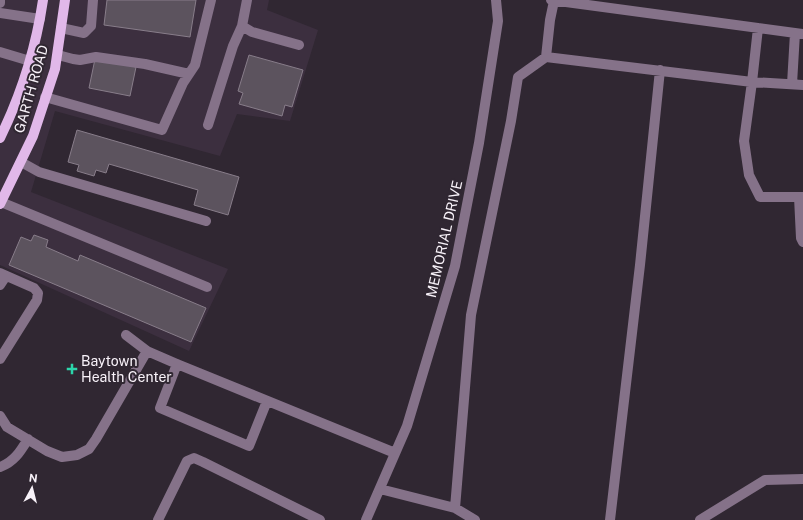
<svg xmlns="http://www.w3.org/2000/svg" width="803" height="520" font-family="'Public Sans',sans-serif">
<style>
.built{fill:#3c2f3f}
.building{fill:#5c535e;stroke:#887d8a}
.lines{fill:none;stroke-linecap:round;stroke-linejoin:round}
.minor{stroke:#857289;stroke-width:10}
.major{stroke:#e1b8e9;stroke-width:10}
.poi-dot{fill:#2cd5ab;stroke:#302732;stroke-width:1.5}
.labels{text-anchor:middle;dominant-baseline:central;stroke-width:4;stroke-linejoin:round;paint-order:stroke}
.street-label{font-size:14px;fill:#f8f2f9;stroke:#302732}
.poi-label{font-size:14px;fill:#f8f2f9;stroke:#302732;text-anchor:start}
</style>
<rect width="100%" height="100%" fill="#302732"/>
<path class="built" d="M 0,0 L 269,0 L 267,10 L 318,30 L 290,121 L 237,114 L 220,156 L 55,111 L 31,192 L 228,269 L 189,351 L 0,265 Z"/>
<path class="building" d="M 107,0 L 196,0 L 190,37 L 104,25 Z
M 249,55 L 303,70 L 292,107 L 285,105 L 282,116 L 239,104 L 243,93 L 238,91 Z
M 95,59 L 136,67 L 130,96 L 89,88 Z
M 77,130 L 239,177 L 228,215 L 194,205 L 198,190 L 109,164 L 106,173 L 96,170 L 94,176 L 77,171 L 79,165 L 68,162 Z
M 34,235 L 48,240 L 46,247 L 78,261 L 80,255 L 206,308 L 191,342 L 9,265 L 21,237 L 31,241 Z"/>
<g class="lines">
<path class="minor" d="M 247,0 L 242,26 L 252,32 L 299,45
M 551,0 L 803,34
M 554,1 L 550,20 L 546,57 L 752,82 L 758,28
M 0,3 L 0,0
M 0,13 L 40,19
M 61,28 L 84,33 L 91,26 L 93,0
M 0,52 L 30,61
M 58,55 L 73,59 L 80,60 L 96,57 L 145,64 L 189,74
M 792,84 L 795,33
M 803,85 L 752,82 L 744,141 L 749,175 L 760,197 L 803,197
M 45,97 L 162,130 L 183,83 L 195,65 L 211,0
M 208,125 L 233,46 L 242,26
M 21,162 L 39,172 L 206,221
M 799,197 L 801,238 L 803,242
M 1,202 L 207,287
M 0,273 L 34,288 L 38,293 L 37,300 L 0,359
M 0,285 L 6,276
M 147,351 L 177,364 L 395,453
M 177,364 L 160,408 L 249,446 L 267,401
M 0,416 L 7,427 L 47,451 L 62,457 L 77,455 L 89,449 L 96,439 L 147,351 L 126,335
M 0,467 C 14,462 20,452 28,439
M 380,489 L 455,508 L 475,520
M 455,508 L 471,315 L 511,121 L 518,77 L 546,57
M 158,520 L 187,461 L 194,458 L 203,462 L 320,520
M 366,520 L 407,426 L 455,266 L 479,143 L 498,21 L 496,0
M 610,520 L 640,265 L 660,70
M 700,520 L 765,480 L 803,479"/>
<path class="major" d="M 0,138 C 21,95 36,48 43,0
M 0,204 L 33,136 L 55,69 L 65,0"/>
</g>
<path class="poi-dot" d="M70 363h4v4h4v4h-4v4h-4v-4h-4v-4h4z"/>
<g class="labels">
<g class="street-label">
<text transform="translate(31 89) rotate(-74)">GARTH ROAD</text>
<text transform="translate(444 239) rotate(-77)">MEMORIAL DRIVE</text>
</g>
<g class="poi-label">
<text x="81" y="361">Baytown<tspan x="81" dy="16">Health Center</tspan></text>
</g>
</g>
<g transform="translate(32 488) rotate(7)" stroke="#302732" stroke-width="3" paint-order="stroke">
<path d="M0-3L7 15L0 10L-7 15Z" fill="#f8f2f9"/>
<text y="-6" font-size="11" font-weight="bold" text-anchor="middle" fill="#f8f2f9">N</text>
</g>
</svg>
